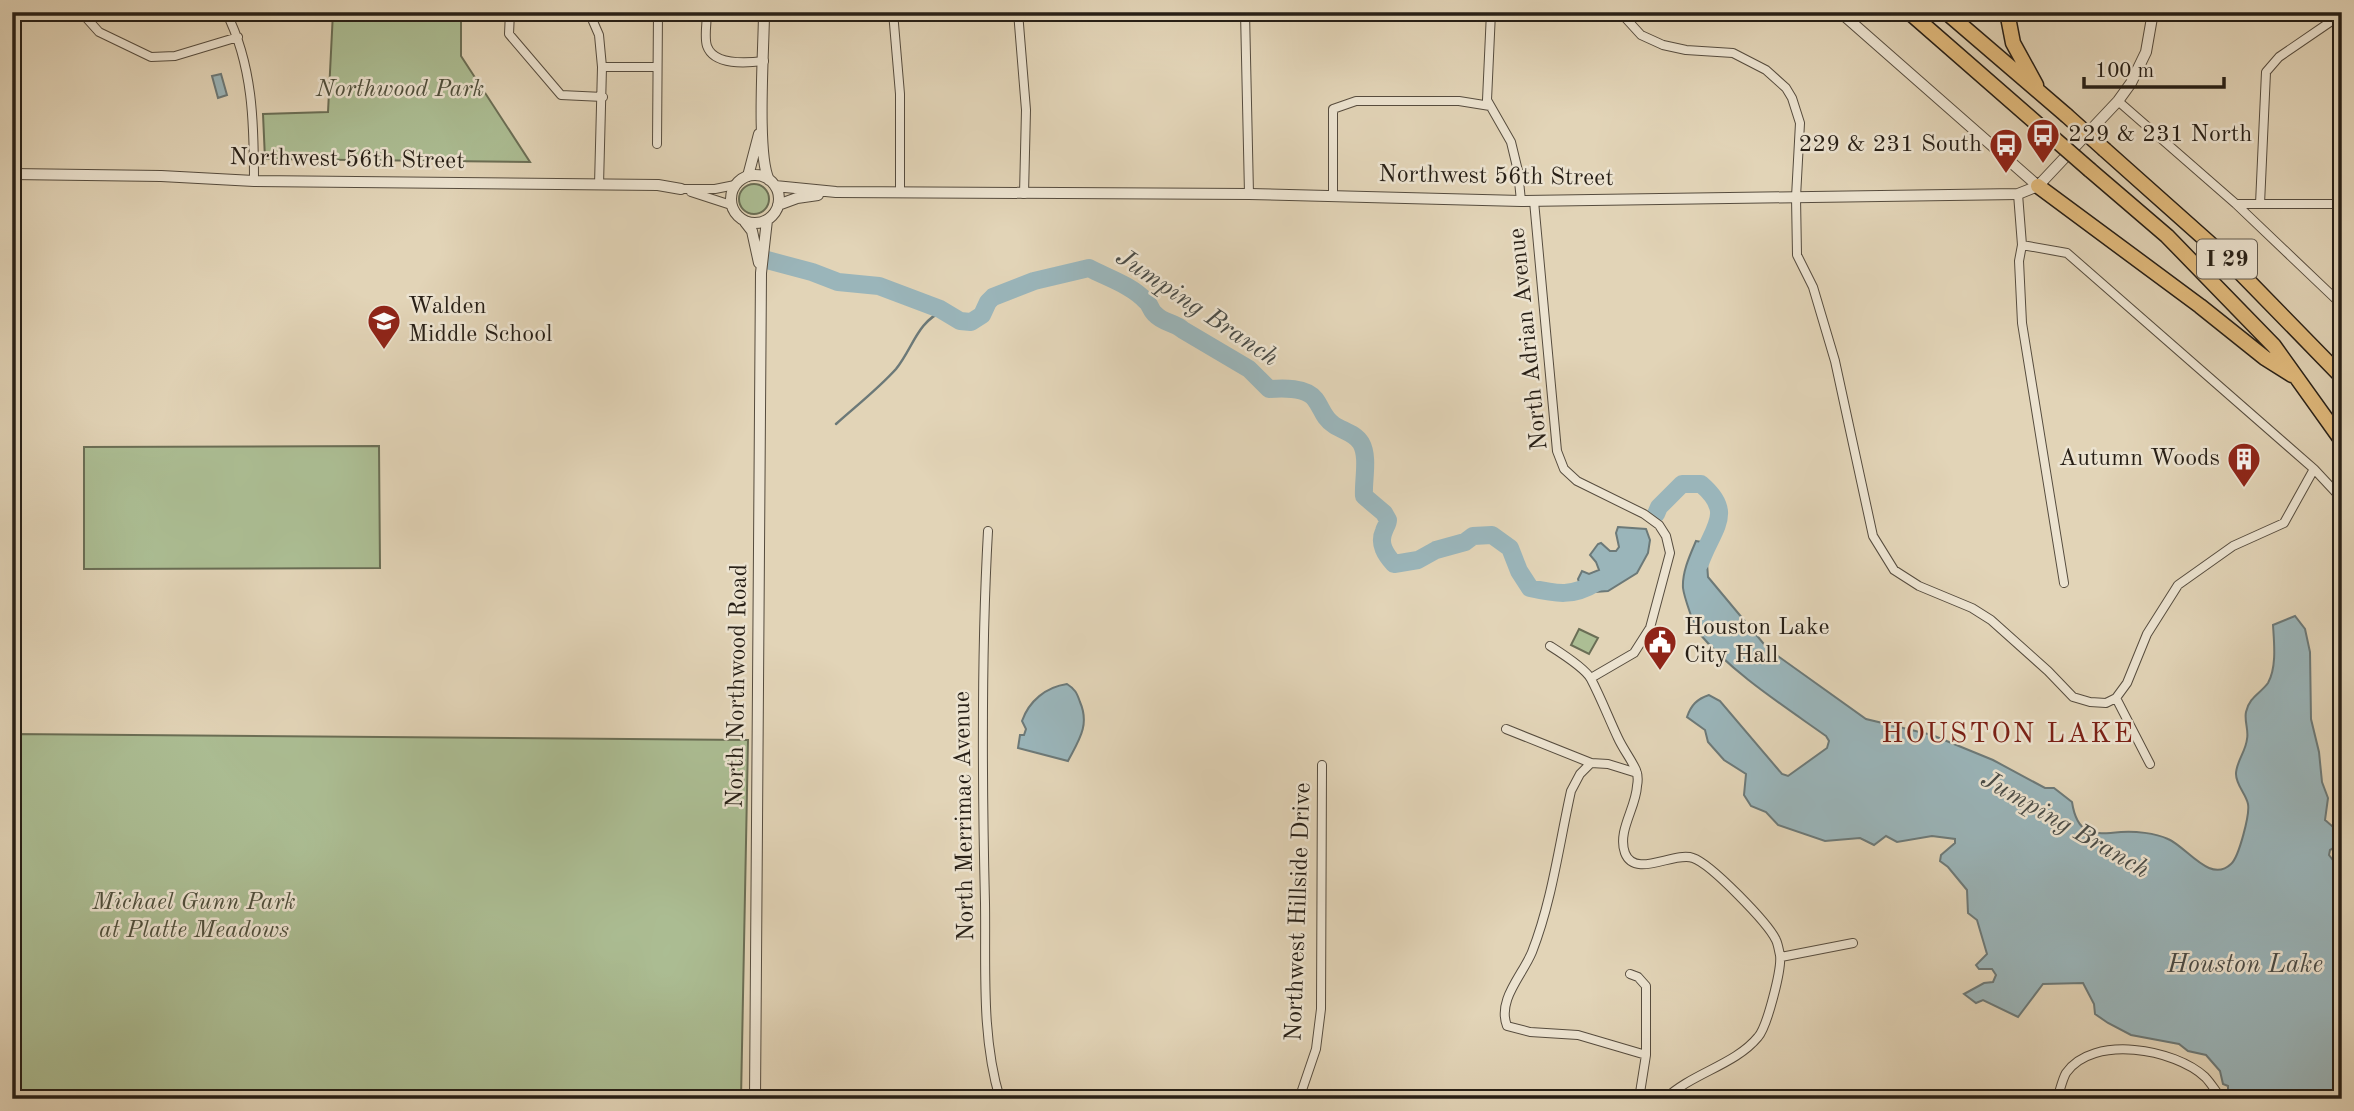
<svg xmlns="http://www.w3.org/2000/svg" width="2354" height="1111" font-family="'Old Standard TT',serif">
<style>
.green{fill:#acbe94;stroke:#6a6e55;stroke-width:2}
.water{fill:#9ab5ba;stroke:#6c7978;stroke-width:2}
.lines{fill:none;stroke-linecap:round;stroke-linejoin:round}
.stream{stroke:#6c7978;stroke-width:2.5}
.river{stroke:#9ab5ba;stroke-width:18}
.minor-casing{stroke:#564c3e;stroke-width:10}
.tertiary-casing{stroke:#564c3e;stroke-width:12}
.motorway-casing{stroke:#271f16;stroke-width:17}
.minor{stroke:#ece3d0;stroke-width:8}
.tertiary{stroke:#ece3d0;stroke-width:10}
.motorway{stroke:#e1ba7c;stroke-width:14}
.motorway-bridge-casing{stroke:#271f16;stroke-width:17;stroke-linecap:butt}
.motorway-bridge{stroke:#e1ba7c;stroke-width:14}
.labels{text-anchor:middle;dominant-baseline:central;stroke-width:5;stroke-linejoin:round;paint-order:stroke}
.shield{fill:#ece3d0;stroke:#625a4e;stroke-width:2}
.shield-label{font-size:23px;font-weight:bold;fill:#271f16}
.park-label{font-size:24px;font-style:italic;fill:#4f4f3c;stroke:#ece3d0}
.poi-label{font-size:24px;fill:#271f16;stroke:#ece3d0;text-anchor:start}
.street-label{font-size:24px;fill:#271f16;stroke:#ece3d0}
.water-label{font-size:26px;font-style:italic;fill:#4a4c47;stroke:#ece3d0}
.quarter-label{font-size:28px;letter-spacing:2px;fill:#7a1f14;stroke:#ece3d0}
</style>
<rect width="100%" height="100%" fill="#e2d4b7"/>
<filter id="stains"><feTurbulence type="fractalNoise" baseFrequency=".00286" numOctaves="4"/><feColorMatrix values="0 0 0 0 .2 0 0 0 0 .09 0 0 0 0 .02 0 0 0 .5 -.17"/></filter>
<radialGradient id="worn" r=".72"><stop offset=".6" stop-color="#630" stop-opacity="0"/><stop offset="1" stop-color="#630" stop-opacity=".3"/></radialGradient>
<path class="green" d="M 333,12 L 461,12 L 461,56 L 530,162 L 265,159 L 263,114 L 328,112 Z
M739 199a15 15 0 1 1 30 0a15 15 0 1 1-30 0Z
M 379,446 L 380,568 L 84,569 L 84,447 Z
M 1579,629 L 1598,638 L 1589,654 L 1571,645 Z
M 12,734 L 748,740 L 741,1099 L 12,1099 Z"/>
<path class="water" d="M 221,74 L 227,95 L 218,98 L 212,76 Z
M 1618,527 L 1646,529 L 1650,540 L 1648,553 L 1637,573 L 1608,591 L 1581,593 L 1578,591 L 1580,585 L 1578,579 L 1582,571 L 1589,574 L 1599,570 L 1596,562 L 1590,555 L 1598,544 L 1601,543 L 1610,551 L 1616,551 L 1619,547 L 1616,533 Z
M 1696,541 L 1707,543 L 1711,548 L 1707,563 L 1708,577 L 1768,649 L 1866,719 L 1932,735 L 1993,760 L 2045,788 L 2054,788 L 2072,802 C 2077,835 2092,835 2121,832 C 2135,831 2155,833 2168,839 C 2187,847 2210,884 2231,864 C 2239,857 2250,814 2248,804 C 2246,794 2236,785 2236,774 C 2236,762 2246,751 2247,739 C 2249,730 2244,721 2246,712 C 2249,697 2261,693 2268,683 C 2277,667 2274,642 2273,625 L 2295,616 L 2305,629 L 2310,652 L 2311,719 L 2319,752 L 2322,782 L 2328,798 L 2325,820 C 2333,827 2342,832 2341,844 L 2330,850 L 2329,855 L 2336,864 L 2335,877 L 2342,888 L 2342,1099 L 2233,1099 L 2228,1092 L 2228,1086 L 2223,1084 L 2220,1071 L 2206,1055 L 2188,1051 L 2179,1044 L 2131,1035 L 2108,1023 L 2095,1014 L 2094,1004 L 2083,983 L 2043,984 L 2018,1017 L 1983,1000 L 1976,1003 L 1964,994 L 1984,983 L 1993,982 L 1996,975 L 1992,969 L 1979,969 L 1976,965 L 1987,954 L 1977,920 L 1968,913 L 1967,890 L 1948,867 L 1940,861 L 1941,855 L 1955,843 L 1955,839 L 1932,836 L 1897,842 L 1886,836 L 1874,845 L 1860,838 L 1825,841 L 1778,825 L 1766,812 L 1751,806 L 1744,795 L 1746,774 L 1724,760 L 1708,742 L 1705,730 L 1687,717 C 1691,705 1697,699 1709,695 L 1720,701 L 1782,774 L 1788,776 L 1827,748 L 1829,741 L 1826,736 C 1784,706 1732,673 1699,633 C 1694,627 1684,596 1683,588 C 1682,572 1690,555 1696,541 Z
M 1067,684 C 1075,689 1077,693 1080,702 C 1090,725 1079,740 1068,761 L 1018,748 L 1020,735 L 1024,735 L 1026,729 L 1022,721 C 1029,701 1046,687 1067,684 Z"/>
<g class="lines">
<path class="stream" d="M 836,424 C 856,406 878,389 896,369 C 913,348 917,322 943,311"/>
<path class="river" d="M 767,260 L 812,272 L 838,282 L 879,286 L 940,309 L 960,321 L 971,322 L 982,315 L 988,302 L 993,297 L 1034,281 L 1089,268 C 1108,278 1131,285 1146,301 C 1150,304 1151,311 1155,314 C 1163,323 1174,322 1183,330 L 1249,369 L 1269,389 C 1283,388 1306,387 1315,399 C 1322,408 1323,418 1334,425 C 1343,431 1355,433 1361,443 C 1369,457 1363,480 1364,496 L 1384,513 L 1388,520 C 1388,524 1385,527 1384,531 C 1378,544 1386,555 1394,564 L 1418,560 L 1436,550 L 1465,542 L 1473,536 L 1492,535 L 1510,548 L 1519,571 L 1530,588 C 1557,594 1573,597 1597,582
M 1656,514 L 1659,507 L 1682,484 L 1701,484 C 1735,513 1713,527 1700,563"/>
<defs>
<path id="minor" d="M 81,12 L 99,32 L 151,57 L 175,56 L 238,37
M 226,12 C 253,65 254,123 254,181
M 510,12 L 509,34 L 561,95 L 603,97
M 589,12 L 599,35 L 602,67 L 599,185
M 707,12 C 707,22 704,37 707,46 C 714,66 747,63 764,61
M 893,12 L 900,94 L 900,193
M 1018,12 L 1026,110 L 1024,194
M 1245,12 L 1249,194
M 1491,12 L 1487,100 L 1511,142 L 1518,171 L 1521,201
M 1620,12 L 1641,35 L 1663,45 L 1686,50 L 1733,53 L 1766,70 L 1786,88 L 1792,98 L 1800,123 L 1796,197 L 1797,255 L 1813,287 L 1835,361 L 1873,536 L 1894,570 L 1919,586 L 1972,608 L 1991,620 L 2048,671 L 2073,697 L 2090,702 L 2106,703 L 2116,698 L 2127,683 L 2147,634 L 2178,585 L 2233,546 L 2284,523 L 2314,469
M 602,67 L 657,67
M 2118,101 L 2236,204 L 2342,305
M 657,144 L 658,12
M 681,189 L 715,189 L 735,185
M 691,192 L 731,205
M 2018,194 L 2022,245 L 2019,261 L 2022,323 L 2064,583
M 1333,196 L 1333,109 L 1356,101 L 1459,101 L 1490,106
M 1534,201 L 1557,451 L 1564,469 L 1577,481 L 1644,514 L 1659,525 L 1666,536 L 1670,553 L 1650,628 L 1634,653 L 1591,678
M 2236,204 L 2342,204
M 2260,204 L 2266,72 L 2279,57 L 2336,18 L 2339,12
M 2022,245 L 2067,253 L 2314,469 L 2342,499
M 988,531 C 981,655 982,779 985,903 C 986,968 981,1036 1000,1099
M 1550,646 C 1561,653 1585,668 1591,679 C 1601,698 1609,719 1618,738 C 1623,749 1631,759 1636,770 C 1638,775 1638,781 1637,786 C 1636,808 1617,831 1625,853 C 1635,879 1674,851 1693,858 C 1711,864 1768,923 1776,940 C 1778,944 1779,951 1780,955 C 1782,969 1767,1027 1758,1037 C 1735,1065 1692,1073 1665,1099
M 2116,698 L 2150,764
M 1506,729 L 1591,763 L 1608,764 L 1637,773
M 1591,763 L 1580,774 L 1571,791 C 1559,845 1552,901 1532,952 C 1522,976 1497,1000 1507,1026 L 1530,1032 L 1578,1035 L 1646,1055 L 1639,1099
M 1781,957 L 1853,943
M 1630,974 L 1638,977 L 1646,986 L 1646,1055
M 1299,1099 L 1316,1049 L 1321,1009 L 1322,765
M 1912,1099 L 1923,1099
M 2057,1099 C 2060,1091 2062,1080 2066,1073 C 2093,1034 2175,1049 2205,1077 C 2211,1083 2216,1092 2222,1099"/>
<path id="tertiary" d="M 764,12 C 764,47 756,154 769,180
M 1840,12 L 2038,186
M 12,174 L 161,176 L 254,181 L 658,185 L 681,189
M731 199a24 24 0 1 1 48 0a24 24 0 1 1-48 0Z
M 748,176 L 759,134
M 775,186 L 836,192 L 1249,194 L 1521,201 L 2018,194 L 2038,186 L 2118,101 L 2131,83 L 2146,52 L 2153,12
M 778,205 L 797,198 L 818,195
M 745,222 L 752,231 L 759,263
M 755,1099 L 761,273 L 767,220"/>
<path id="motorway" d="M 1909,12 L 2043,129
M 1946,12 L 2066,115
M 2007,12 L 2013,43 L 2036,85
M 2105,150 L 2224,256 L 2342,377
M 2090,170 L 2167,236 L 2274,346 L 2342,441
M 2038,186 L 2200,306 L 2265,358 L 2292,375"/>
</defs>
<use href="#minor" class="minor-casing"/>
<use href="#tertiary" class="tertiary-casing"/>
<use href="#motorway" class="motorway-casing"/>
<use href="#minor" class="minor"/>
<use href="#tertiary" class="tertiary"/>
<use href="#motorway" class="motorway"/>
<defs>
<path id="motorway-bridge" d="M 2066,115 L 2105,150
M 2043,129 L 2090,170"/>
</defs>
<use href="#motorway-bridge" class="motorway-bridge-casing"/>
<use href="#motorway-bridge" class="motorway-bridge"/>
</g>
<defs>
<symbol id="bus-pin" viewBox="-11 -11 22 30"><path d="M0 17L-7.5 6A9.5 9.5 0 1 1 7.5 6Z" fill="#8f2418" stroke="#ece3d0"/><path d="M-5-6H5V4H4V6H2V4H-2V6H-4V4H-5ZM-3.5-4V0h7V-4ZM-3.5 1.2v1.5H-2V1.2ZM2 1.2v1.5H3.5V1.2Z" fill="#fff"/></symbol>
<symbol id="school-pin" viewBox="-11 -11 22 30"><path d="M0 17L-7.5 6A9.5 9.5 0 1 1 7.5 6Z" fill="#8f2418" stroke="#ece3d0"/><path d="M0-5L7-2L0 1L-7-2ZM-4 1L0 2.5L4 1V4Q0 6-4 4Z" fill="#fff"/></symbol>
<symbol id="building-pin" viewBox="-11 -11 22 30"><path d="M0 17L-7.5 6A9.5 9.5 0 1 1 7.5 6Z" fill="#8f2418" stroke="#ece3d0"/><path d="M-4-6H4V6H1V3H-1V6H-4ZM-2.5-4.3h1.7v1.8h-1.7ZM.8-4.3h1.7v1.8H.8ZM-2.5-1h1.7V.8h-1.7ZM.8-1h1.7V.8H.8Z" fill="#fff"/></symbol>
<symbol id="civic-pin" viewBox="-11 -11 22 30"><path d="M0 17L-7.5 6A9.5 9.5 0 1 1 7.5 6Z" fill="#8f2418" stroke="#ece3d0"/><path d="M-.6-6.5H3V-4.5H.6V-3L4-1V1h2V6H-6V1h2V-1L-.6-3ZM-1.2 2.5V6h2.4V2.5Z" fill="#fff"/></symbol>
</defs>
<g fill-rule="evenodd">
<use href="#bus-pin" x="2024" y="116" width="38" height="52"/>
<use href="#bus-pin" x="1987" y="126" width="38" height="52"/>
<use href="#school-pin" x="365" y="302" width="38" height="52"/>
<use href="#building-pin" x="2225" y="440" width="38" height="52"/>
<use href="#civic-pin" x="1641" y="623" width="38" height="52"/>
</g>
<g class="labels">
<rect class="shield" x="2197" y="239.5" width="60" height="39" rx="5"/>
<g class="shield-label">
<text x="2227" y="259">I 29</text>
</g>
<g class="park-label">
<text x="400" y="90">Northwood Park</text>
<text x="194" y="903">Michael Gunn Park<tspan x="194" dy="28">at Platte Meadows</tspan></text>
</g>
<g class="poi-label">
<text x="2068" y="135">229 &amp; 231 North</text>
<text x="1982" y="145" text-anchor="end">229 &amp; 231 South</text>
<text x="408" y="307">Walden<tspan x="408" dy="28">Middle School</tspan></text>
<text x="2220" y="459" text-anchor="end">Autumn Woods</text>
<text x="1684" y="628">Houston Lake<tspan x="1684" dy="28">City Hall</tspan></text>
</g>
<g class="street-label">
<text transform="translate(347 160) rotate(1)">Northwest 56th Street</text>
<text transform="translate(1496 177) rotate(1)">Northwest 56th Street</text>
<text transform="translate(1529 339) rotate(-96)">North Adrian Avenue</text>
<text transform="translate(738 686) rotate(-89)">North Northwood Road</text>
<text transform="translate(965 816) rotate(-91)">North Merrimac Avenue</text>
<text transform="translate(1299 912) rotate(-88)">Northwest Hillside Drive</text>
</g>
<g class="water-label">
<text transform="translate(1197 308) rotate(34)">Jumping Branch</text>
<text transform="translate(2065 825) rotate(30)">Jumping Branch</text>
<text x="2245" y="965">Houston Lake</text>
</g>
<g class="quarter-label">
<text x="2008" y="735">HOUSTON LAKE</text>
</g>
</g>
<rect width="2354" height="1111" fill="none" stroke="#e2d4b7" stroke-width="42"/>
<rect x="14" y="14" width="2326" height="1083" fill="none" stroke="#271f16" stroke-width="3.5"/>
<rect x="21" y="21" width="2312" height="1069" fill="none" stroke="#271f16" stroke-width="2"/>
<path d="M2084 77v10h140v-10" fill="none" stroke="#271f16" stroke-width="3.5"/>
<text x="2095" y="77" font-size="21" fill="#271f16" stroke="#ece3d0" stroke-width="5" paint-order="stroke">100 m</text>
<rect width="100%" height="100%" filter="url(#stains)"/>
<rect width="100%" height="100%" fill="url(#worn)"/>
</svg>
